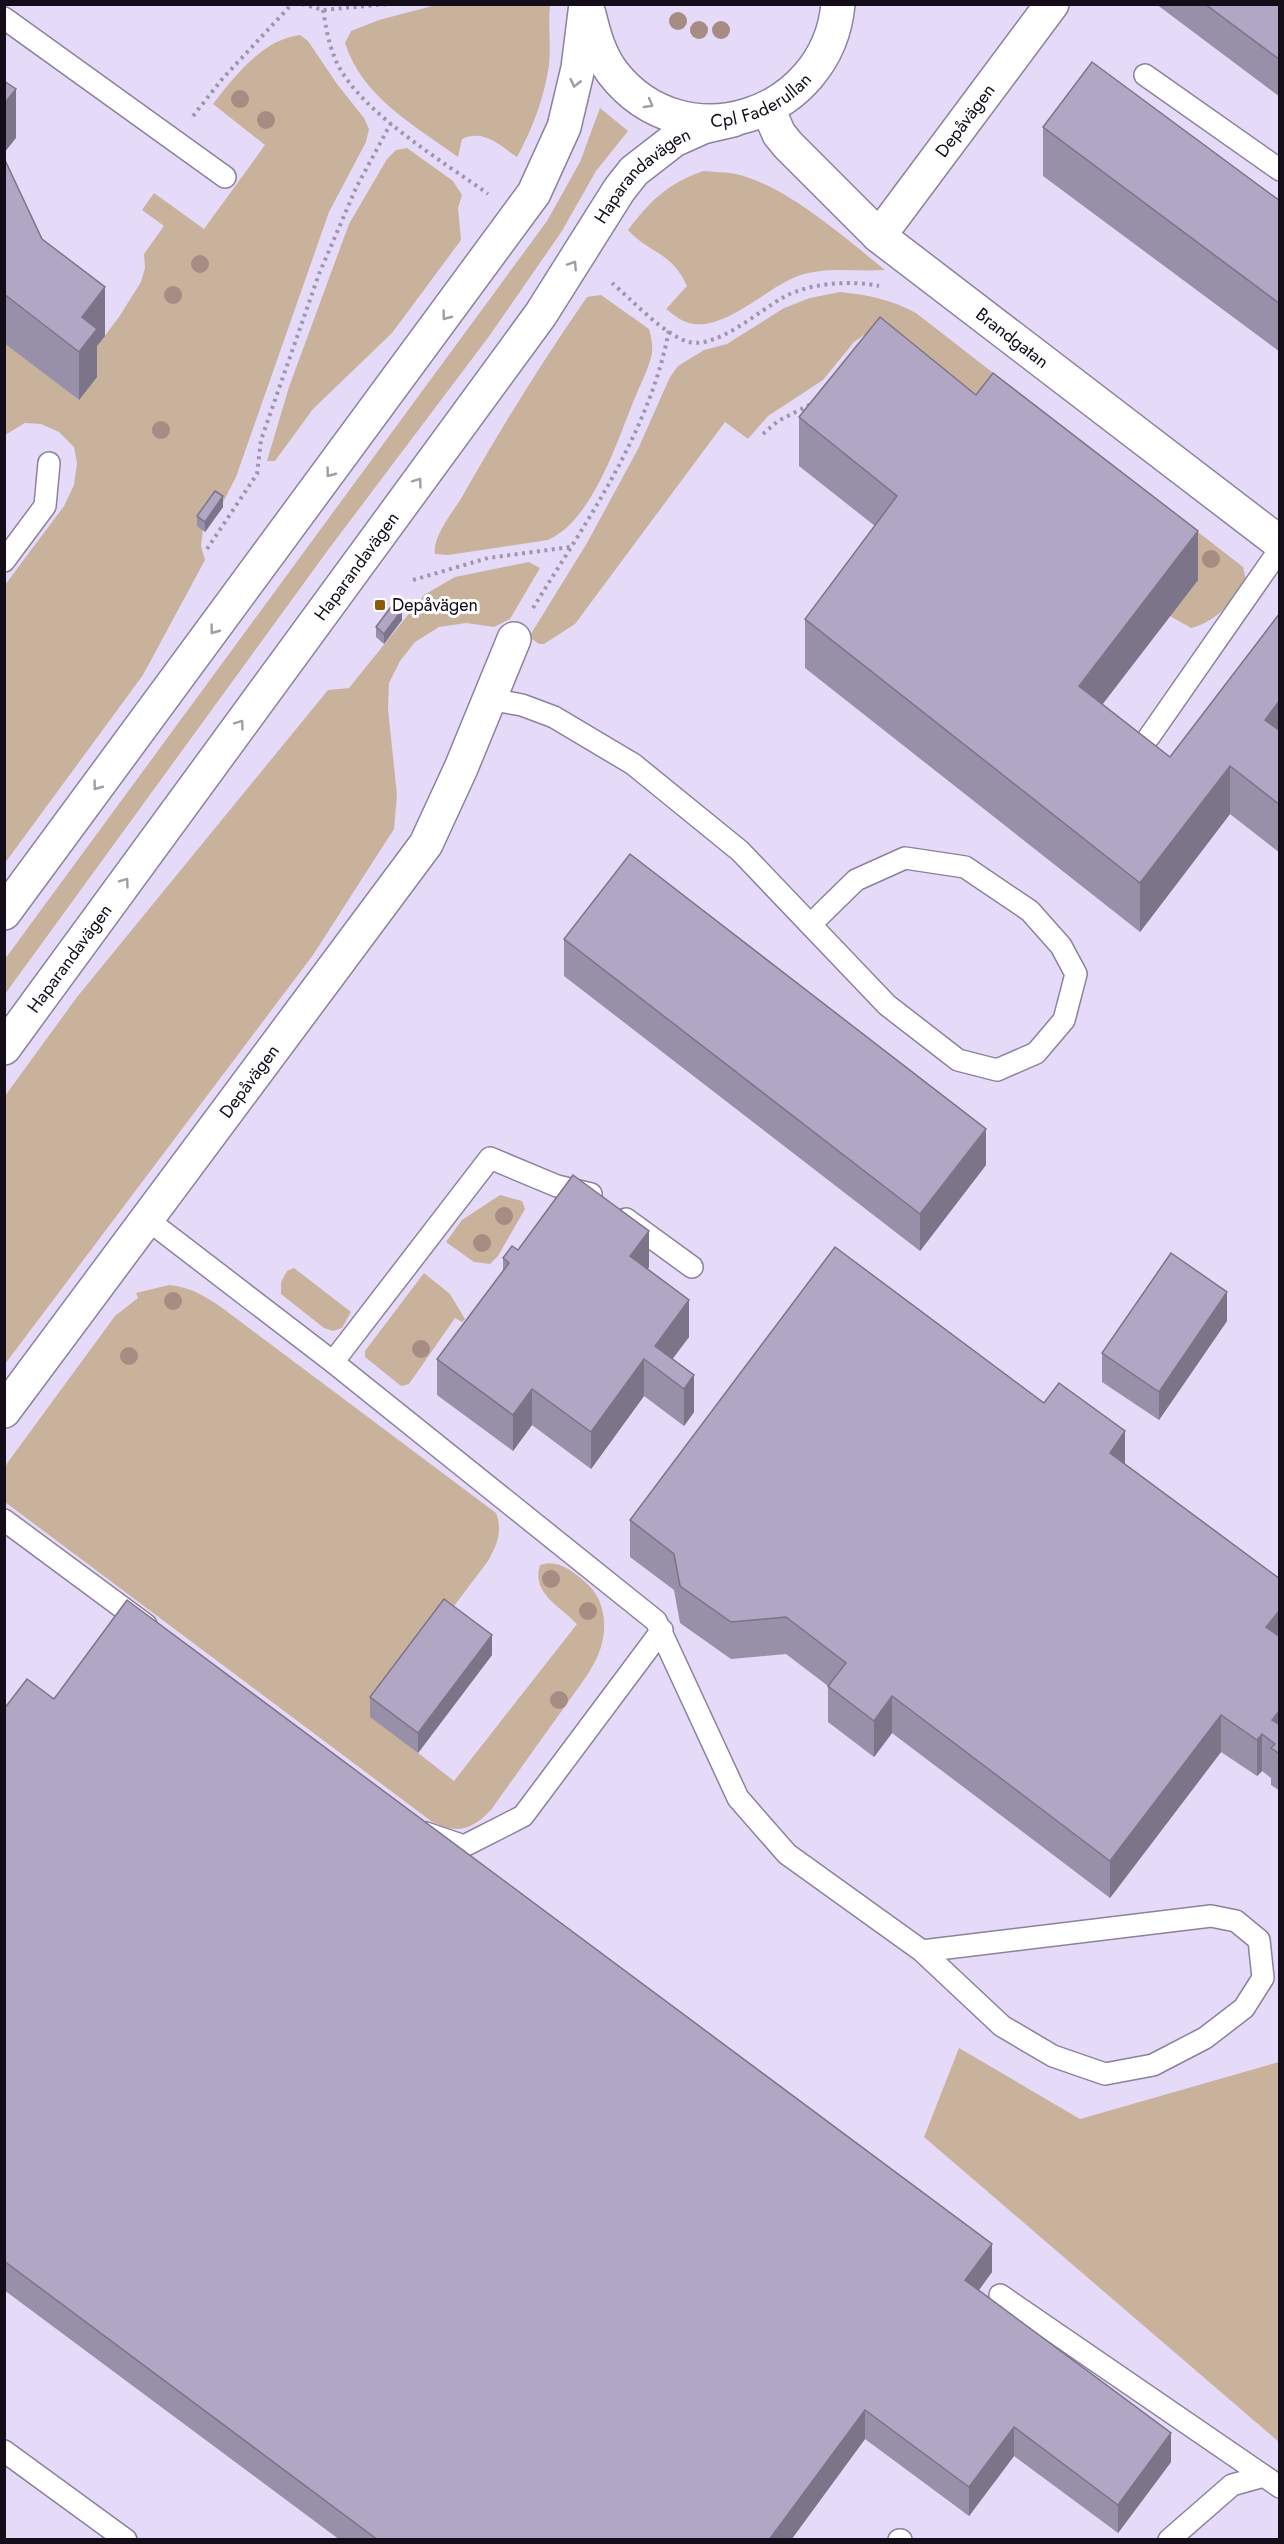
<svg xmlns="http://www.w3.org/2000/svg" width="1284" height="2544" font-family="Jost,sans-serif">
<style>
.green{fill:#c8b29b}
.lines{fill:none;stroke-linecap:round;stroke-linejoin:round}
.lane-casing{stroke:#8c819e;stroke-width:24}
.street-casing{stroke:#8c819e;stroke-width:36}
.secondary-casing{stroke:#8c819e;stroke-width:36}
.path{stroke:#9f96ae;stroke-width:4;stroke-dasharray:3 4.5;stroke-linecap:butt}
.lane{stroke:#fff;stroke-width:21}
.street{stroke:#fff;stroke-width:33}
.secondary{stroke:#fff;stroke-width:33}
.tree{fill:#a68c83}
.wall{fill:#988fa8}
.shaded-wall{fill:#7c7488}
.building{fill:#b1a6c3;stroke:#7c7488;stroke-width:1.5}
.oneway{stroke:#a09ea3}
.poi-dot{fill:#8d5809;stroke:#fff;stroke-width:2}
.labels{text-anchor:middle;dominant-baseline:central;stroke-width:6;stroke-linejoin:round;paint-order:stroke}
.street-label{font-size:18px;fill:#120d18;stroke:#fff}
.poi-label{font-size:18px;fill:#120d18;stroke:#fff;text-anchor:start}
</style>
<rect width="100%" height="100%" fill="#e6daf9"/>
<path class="green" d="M 436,5 L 550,5 C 548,24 551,45 549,65 C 544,98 533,128 517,157 C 499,145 484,129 462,139 L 458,157 C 414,125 362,97 345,43 L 351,31 L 379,20 Z
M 300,35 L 308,41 L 337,84 L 364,118 L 369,129 L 366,142 L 329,212 L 236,477 L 221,506 L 203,530 L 201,546 L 205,560 L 143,675 L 5,863 L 5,585 L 64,506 L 74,485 L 77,463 L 74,447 L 59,432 L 41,424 L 25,423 L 5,435 L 5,343 L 79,400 L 82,366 L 119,317 L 141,282 L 145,268 L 144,254 L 164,226 L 142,210 L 154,193 L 204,229 L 265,145 L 213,104 C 234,77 263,39 300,35 Z
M 600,108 L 628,131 L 596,171 L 562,231 L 490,335 L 328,550 L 5,994 L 5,959 L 547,221 L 580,162 Z
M 407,148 L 453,181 L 462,195 L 458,208 L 461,240 L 392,333 L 313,409 L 275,461 L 267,461 L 289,387 L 349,224 L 387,159 L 396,150 Z
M 703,171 C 713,172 725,172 736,174 C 787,186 844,237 885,270 C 856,272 826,266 798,276 C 766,288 728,328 694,324 C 683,323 674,315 666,309 L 687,286 C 671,251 651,255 628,230 C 651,200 667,184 703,171 Z
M 840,292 C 868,295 890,299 916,313 L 1243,567 L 1246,581 C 1232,602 1216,622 1191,628 L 1170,616 L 873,335 L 864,335 L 854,342 L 823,380 L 768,416 L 748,439 L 725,422 L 575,624 L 544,644 L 539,644 L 529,637 L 587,543 L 638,449 L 670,377 L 678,366 L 704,350 L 727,344 L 784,308 L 810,298 Z
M 601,295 L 649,329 C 652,340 654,350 650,361 C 646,374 639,387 634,400 C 617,442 592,521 548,540 L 448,555 L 435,554 C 432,537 453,512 462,497 C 501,428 542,362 587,297 Z
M 529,562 L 540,568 L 510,619 L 494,627 L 466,623 L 439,627 L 415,642 L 400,661 L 389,683 L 388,709 L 397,795 L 394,829 L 313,955 L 5,1364 L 5,1096 L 77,997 L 328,690 L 349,688 L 424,595 L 455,577 Z
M 500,1195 L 522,1201 L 525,1209 L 498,1256 L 490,1264 L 474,1262 L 446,1242 L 462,1220 Z
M 294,1268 L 351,1312 L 342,1328 L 333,1331 L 324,1328 L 281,1294 L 281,1282 L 287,1271 Z
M 424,1273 L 450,1294 L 465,1319 L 462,1322 L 455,1318 L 409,1384 L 401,1386 L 365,1357 L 365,1351 Z
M 169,1285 C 191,1287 207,1297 225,1310 L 496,1513 C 503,1531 497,1545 488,1561 L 371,1716 L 454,1781 L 577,1624 C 560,1606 531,1593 540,1565 C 557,1559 571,1570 584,1581 C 604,1597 608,1623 601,1647 C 594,1670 576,1690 563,1709 C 539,1743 515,1776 491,1810 C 471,1830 457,1835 431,1821 L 5,1502 L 5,1468 L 8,1462 L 115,1316 L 138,1298 L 136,1293 Z
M 959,2048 L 1080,2119 L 1279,2062 L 1279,2442 L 924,2137 Z"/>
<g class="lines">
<defs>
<path id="lane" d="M 4,18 L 225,177
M 1145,75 L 1280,170
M 4,561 L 45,506 L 49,463
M 489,699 L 522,705 L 554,717 L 633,764 L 740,851 L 887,1005 L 958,1060 L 997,1070 L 1036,1053 L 1064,1020 L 1076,974 L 1061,946 L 1030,911 L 965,867 L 905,858 L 856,880 L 811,924
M 1149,737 L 1280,549
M 626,1219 L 692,1267
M 148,1220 L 333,1362 L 656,1621 L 738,1798 L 787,1854 L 922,1951 L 1211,1916 L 1236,1921 L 1259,1940 L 1263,1978 L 1244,2008 L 1205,2038 L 1153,2065 L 1105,2074 L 1053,2056 L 1002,2026 L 922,1951
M 333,1362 L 490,1158 L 557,1186 L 591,1194
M 4,1520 L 146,1625
M 426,1833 L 464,1846 L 523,1816 L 662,1630
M 1000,2295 L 1280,2487
M 4,2451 L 126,2540
M 899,2540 L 901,2540
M 1169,2540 L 1232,2485 L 1264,2476"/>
<g id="street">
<path id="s1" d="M 768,109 L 779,134 L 788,145 L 879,236 L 1280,543"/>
<path id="s2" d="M 879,236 L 1052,4"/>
<path id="s3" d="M 4,1411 L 426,844 L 461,768 L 514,639"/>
</g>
<g id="secondary">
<path id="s4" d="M 589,14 C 594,35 600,56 613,73 C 684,164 828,117 838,4"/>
<path d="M 4,913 L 534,193 L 564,127 L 578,68 L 586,4"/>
<path id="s5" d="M 4,1048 L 541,314 L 619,190 L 634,171 L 674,140 L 703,127 L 733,120"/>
</g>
</defs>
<use href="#lane" class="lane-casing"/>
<use href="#street" class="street-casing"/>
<use href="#secondary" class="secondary-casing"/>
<path class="path" d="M 302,4 L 323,10 L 388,4
M 323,10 C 326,28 329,46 337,63 C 361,113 443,161 488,194
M 193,116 L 223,78 L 292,4
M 612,283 C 631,299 665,336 689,342 C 717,349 760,310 784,297 C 809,283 851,280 879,286
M 763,434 L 778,421 L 813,403
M 207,549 L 257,474 L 261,440 L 319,274 L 356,188 L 391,123
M 413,580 L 488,558 L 570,547
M 533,608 C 586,522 650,432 669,330"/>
<use href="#lane" class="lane"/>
<use href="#street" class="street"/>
<use href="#secondary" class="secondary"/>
</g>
<g class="tree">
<circle cx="678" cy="21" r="9"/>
<circle cx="699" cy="30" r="9"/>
<circle cx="721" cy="30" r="9"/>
<circle cx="240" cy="99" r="9"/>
<circle cx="266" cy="120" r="9"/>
<circle cx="200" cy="264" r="9"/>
<circle cx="173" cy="295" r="9"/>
<circle cx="161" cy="430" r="9"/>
<circle cx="1211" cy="559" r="9"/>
<circle cx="504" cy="1216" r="9"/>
<circle cx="482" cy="1243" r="9"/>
<circle cx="173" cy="1301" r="9"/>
<circle cx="421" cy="1349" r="9"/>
<circle cx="129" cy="1356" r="9"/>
<circle cx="551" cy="1579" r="9"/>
<circle cx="588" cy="1611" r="9"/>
<circle cx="559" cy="1700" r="9"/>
</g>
<path class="wall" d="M 1156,4 L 1280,4 L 1280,97 Z
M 1043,127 L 1280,201 L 1280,352 L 1043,176 Z
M 4,158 L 42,239 L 105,336 L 97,346 L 97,377 L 79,400 L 4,343 Z
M 799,417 L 1198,580 L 1102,704 L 1170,757 L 1280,613 L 1280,853 L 1230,814 L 1140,932 L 805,668 L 805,619 L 875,526 L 799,466 Z
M 223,507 L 205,532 L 197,526 L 197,516 Z
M 402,620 L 384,644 L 376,637 L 376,627 Z
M 564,939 L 986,1165 L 920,1251 L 564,976 Z
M 518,1250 L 649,1267 L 648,1269 L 689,1337 L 672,1359 L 694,1412 L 684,1426 L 644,1396 L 591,1469 L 532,1425 L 513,1451 L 437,1395 L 437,1359 L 503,1271 L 503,1258 Z
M 1227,1321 L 1159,1420 L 1102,1382 L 1102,1353 Z
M 1125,1464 L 1280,1579 L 1280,1791 L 1271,1785 L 1271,1778 L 1262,1771 L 1257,1776 L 1221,1752 L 1110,1898 L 892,1733 L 874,1757 L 828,1722 L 828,1686 L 786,1654 L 731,1659 L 680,1623 L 674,1590 L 630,1557 L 630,1520 Z
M 492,1655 L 418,1753 L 370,1717 L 370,1697 Z
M 54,1699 L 992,2272 L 979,2290 L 1171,2462 L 1118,2533 L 1014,2456 L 969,2516 L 865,2439 L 791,2540 L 340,2540 L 4,2290 L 4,1709 Z"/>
<path class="shaded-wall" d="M 16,89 L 16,138 L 4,153 L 4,104 Z
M 105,287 L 105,336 L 97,346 L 97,377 L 79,400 L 79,352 L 82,317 Z
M 223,496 L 223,507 L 205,532 L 205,522 Z
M 1198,531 L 1198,580 L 1079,735 L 1079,686 Z
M 402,610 L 402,620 L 384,644 L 384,634 Z
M 1280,700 L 1280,749 L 1265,720 Z
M 1230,766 L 1230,814 L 1140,932 L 1140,883 Z
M 986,1129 L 986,1165 L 920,1251 L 920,1214 Z
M 649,1231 L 649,1267 L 630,1293 L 630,1256 Z
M 1227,1292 L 1227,1321 L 1159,1420 L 1159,1392 Z
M 689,1300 L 689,1337 L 662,1373 L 655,1346 Z
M 644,1359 L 644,1396 L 591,1469 L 591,1432 Z
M 694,1375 L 694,1412 L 684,1426 L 684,1389 Z
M 532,1389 L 532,1425 L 513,1451 L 513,1415 Z
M 1125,1431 L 1125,1467 L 1110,1453 Z
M 1280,1610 L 1280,1646 L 1266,1627 Z
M 492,1635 L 492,1655 L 418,1753 L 418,1733 Z
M 892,1696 L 892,1733 L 874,1757 L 874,1721 Z
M 1280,1710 L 1280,1747 L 1275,1744 L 1272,1720 Z
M 1221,1715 L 1221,1752 L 1110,1898 L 1110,1861 Z
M 1262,1734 L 1262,1771 L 1257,1776 L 1257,1740 Z
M 992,2244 L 992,2272 L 965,2309 L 965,2280 Z
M 865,2410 L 865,2439 L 791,2540 L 769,2540 Z
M 1014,2427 L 1014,2456 L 969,2516 L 969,2487 Z
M 1171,2433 L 1171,2462 L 1118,2533 L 1118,2505 Z"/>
<path class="building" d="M 1205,4 L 1280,4 L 1280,60 Z
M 1092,62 L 1280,201 L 1280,304 L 1043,127 Z
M 4,81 L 16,89 L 4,104 Z
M 4,158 L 42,239 L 105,287 L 82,317 L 97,329 L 79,352 L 4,294 Z
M 880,317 L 976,395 L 993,373 L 1198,531 L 1079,686 L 1170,757 L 1280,613 L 1280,700 L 1265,720 L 1280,731 L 1280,805 L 1230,766 L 1140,883 L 805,619 L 897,496 L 799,417 Z
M 215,491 L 223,496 L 205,522 L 197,516 Z
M 393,604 L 402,610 L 384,634 L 376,627 Z
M 630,854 L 986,1129 L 920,1214 L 564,939 Z
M 573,1175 L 649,1231 L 630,1256 L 689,1300 L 655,1346 L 694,1375 L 684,1389 L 644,1359 L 591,1432 L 532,1389 L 513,1415 L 437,1359 L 509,1263 L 503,1258 L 512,1246 L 518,1250 Z
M 835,1247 L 1044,1403 L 1059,1383 L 1125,1431 L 1110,1453 L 1280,1579 L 1280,1610 L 1266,1627 L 1280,1637 L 1280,1710 L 1272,1720 L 1280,1725 L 1280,1754 L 1271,1748 L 1275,1744 L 1262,1734 L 1257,1740 L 1221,1715 L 1110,1861 L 892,1696 L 874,1721 L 828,1686 L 846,1663 L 786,1617 L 731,1622 L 680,1586 L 674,1554 L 630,1520 Z
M 1171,1253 L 1227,1292 L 1159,1392 L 1102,1353 Z
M 444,1599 L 492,1635 L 418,1733 L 370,1697 Z
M 127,1600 L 992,2244 L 965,2280 L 1171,2433 L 1118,2505 L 1014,2427 L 969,2487 L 865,2410 L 769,2540 L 378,2540 L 4,2261 L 4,1709 L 27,1679 L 54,1699 Z"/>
<defs><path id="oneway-chevron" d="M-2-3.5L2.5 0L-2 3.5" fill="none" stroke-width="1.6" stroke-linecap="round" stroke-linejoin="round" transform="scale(1.5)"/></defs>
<g class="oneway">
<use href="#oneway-chevron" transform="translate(575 83) rotate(103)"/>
<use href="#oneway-chevron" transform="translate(649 104) rotate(30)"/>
<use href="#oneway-chevron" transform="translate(573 265) rotate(-57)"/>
<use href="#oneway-chevron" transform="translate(446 316) rotate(127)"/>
<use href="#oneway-chevron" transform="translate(330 473) rotate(127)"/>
<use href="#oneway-chevron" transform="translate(418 482) rotate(-54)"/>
<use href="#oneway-chevron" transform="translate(214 630) rotate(127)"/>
<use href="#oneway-chevron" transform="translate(240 724) rotate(-54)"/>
<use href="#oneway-chevron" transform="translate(97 786) rotate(127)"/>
<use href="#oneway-chevron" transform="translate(125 882) rotate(-54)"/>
</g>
<rect class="poi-dot" x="374" y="599" width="12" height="12" rx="3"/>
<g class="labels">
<g class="street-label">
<text stroke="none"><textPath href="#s4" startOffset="232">Cpl Faderullan</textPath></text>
<text stroke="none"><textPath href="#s2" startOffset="144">Depåvägen</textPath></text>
<text stroke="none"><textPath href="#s5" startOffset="1083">Haparandavägen</textPath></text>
<text stroke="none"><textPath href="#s1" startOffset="338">Brandgatan</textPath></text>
<text stroke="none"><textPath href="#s5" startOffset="597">Haparandavägen</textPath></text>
<text stroke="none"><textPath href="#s5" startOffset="111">Haparandavägen</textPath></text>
<text stroke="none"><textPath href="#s3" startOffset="411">Depåvägen</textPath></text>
</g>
<g class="poi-label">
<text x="392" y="605">Depåvägen</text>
</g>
</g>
<rect width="1284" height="2544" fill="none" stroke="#120d18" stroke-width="12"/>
</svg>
